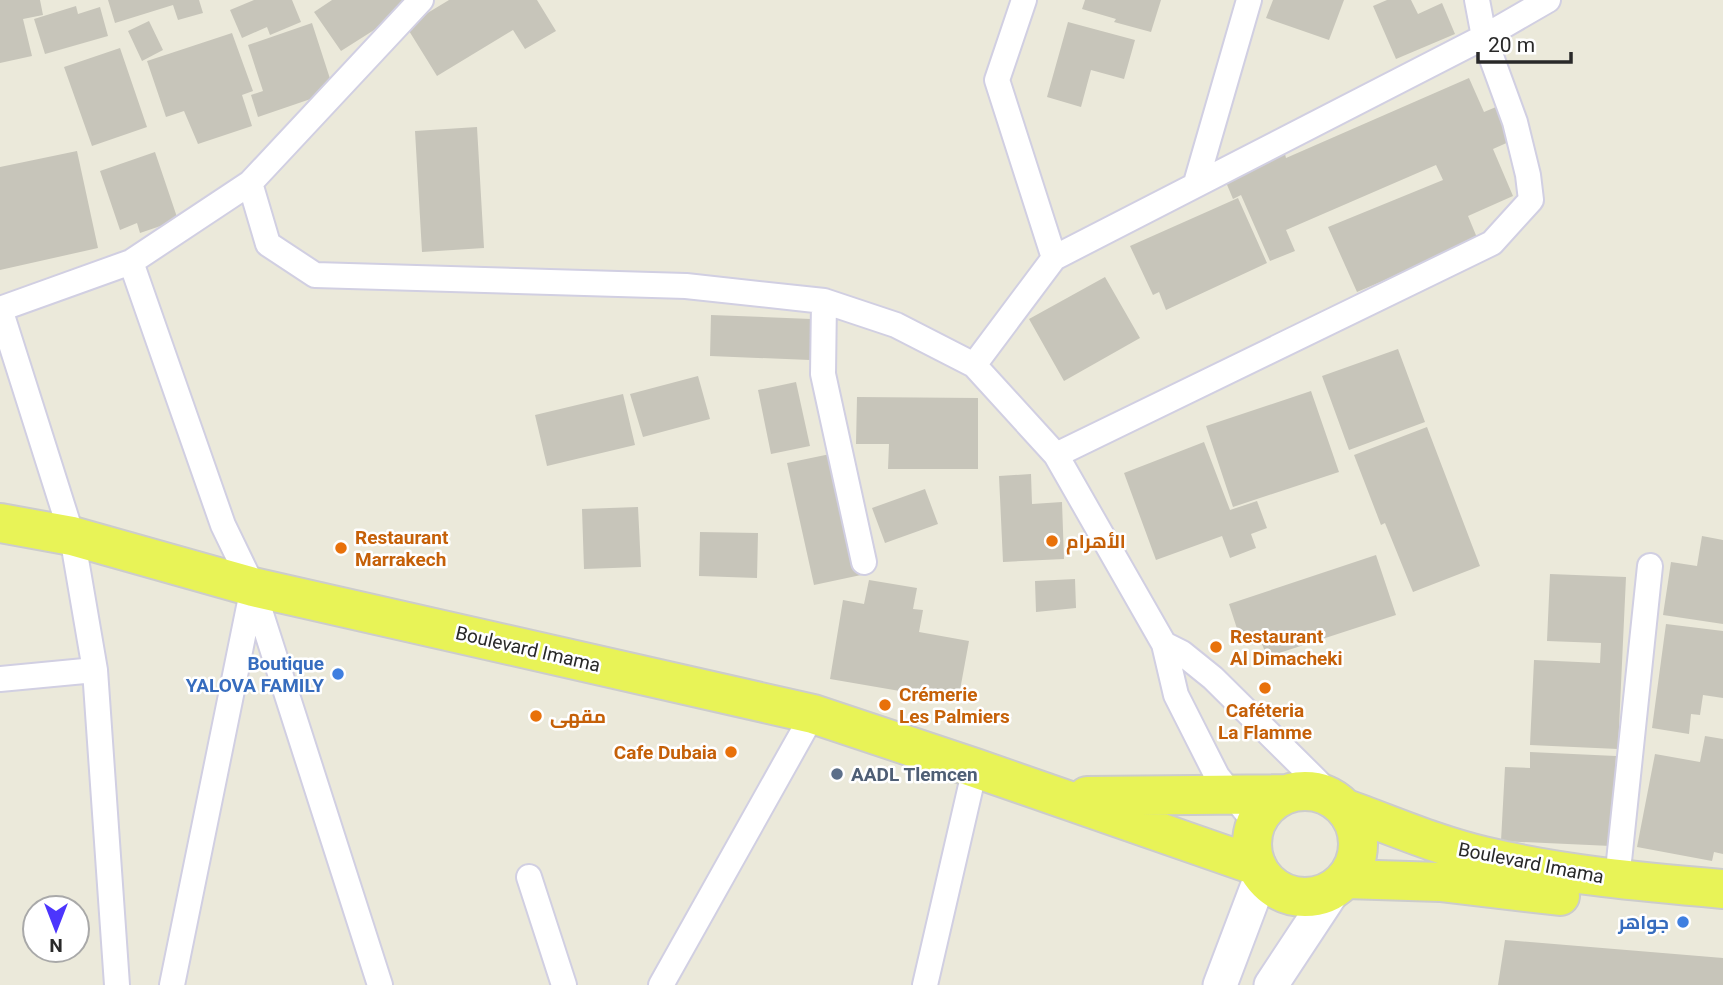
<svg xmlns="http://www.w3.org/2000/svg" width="1723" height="985" font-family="Roboto,Cairo,sans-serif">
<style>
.building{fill:#c7c5ba}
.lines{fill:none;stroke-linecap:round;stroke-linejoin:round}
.street-casing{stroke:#d1cfe2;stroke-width:28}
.secondary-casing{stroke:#d1cfe2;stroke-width:37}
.primary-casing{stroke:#ccc;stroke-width:42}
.street{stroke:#fff;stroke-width:24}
.secondary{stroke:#fff;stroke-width:33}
.primary{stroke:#e8f357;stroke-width:38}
.food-dot{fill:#e8710a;stroke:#fff;stroke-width:2.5}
.shop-dot{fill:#3f7fe0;stroke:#fff;stroke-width:2.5}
.service-dot{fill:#5c6f8a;stroke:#fff;stroke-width:2.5}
.labels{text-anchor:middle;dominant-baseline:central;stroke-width:5;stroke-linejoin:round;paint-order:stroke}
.food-label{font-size:19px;font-weight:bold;fill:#c56008;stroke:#fff;text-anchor:start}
.street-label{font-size:19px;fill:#292929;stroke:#fff}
.shop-label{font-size:19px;font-weight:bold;fill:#366cbe;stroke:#fff;text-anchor:end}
.service-label{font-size:19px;font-weight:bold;fill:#4e5e75;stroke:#fff;text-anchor:start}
</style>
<rect width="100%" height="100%" fill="#ebe9da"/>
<path class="building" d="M 0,0 L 40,0 L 43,15 L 23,19 L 32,56 L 0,63 Z
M 108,0 L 199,0 L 203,13 L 178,20 L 173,5 L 115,23 Z
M 254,0 L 292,0 L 301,22 L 270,35 L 267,27 L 242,38 L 230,10 Z
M 332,0 L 408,0 L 412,6 L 341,51 L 314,12 Z
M 449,0 L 537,0 L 556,31 L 525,49 L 513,30 L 437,76 L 406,26 Z
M 1085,0 L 1161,0 L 1151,32 L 1114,22 L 1116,19 L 1082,9 Z
M 1273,0 L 1344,0 L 1329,40 L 1266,18 Z
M 1387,0 L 1411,0 L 1418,14 L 1442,3 L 1455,34 L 1396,59 L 1373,6 Z
M 76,6 L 78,14 L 100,7 L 108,36 L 45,54 L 34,19 Z
M 149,21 L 163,50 L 142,61 L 128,31 Z
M 1068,22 L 1135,40 L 1124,79 L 1091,70 L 1081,107 L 1047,97 Z
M 312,23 L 334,91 L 258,117 L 251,95 L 263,91 L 248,45 Z
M 232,33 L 253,91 L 242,95 L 252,126 L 198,144 L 184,111 L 166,117 L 147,61 Z
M 120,48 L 147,127 L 92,146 L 64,67 Z
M 1469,78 L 1484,112 L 1496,107 L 1511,141 L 1493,149 L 1513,196 L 1468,216 L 1478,240 L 1357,292 L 1328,227 L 1443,180 L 1436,165 L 1286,230 L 1295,251 L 1270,261 L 1241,195 L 1233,199 L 1225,180 L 1285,154 L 1286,158 Z
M 477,127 L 484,248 L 422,252 L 415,131 Z
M 77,151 L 98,248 L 0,270 L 0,167 Z
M 155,152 L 178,220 L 140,233 L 137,223 L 120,230 L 100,171 Z
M 1238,198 L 1267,263 L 1166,310 L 1159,292 L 1153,295 L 1130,246 Z
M 1105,277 L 1140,338 L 1064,381 L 1029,319 Z
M 711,315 L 811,319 L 810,360 L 710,356 Z
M 1398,349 L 1425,422 L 1349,450 L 1322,376 Z
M 698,376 L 710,419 L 643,437 L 630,394 Z
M 796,382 L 810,446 L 771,454 L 758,390 Z
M 1311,391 L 1339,472 L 1233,507 L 1206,426 Z
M 623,394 L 635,445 L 547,466 L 535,415 Z
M 857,397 L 978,398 L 978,469 L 888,469 L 889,444 L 856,444 Z
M 1427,427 L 1480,566 L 1413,592 L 1385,523 L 1381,525 L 1354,455 Z
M 1204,442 L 1230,510 L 1257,501 L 1267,528 L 1251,534 L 1256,548 L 1230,558 L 1222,536 L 1156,560 L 1124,473 Z
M 835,453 L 861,575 L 814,585 L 787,463 Z
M 1031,474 L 1032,504 L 1062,502 L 1064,559 L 1003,562 L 999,476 Z
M 925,489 L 938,524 L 885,543 L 872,508 Z
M 638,507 L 641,567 L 584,569 L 582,509 Z
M 700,532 L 758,533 L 757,578 L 699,576 Z
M 1702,536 L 1723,540 L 1723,624 L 1663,615 L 1671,562 L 1697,566 Z
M 1376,555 L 1396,615 L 1267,657 L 1260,639 L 1242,644 L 1229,604 Z
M 1550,574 L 1626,577 L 1618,749 L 1530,745 L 1534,660 L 1600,663 L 1601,643 L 1547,641 Z
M 1075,579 L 1076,608 L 1036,612 L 1035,581 Z
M 869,580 L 917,588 L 913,609 L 923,610 L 919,632 L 969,641 L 958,701 L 830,679 L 843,600 L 864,604 Z
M 1666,624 L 1723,631 L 1723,698 L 1703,695 L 1700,715 L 1691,714 L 1689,734 L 1652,728 Z
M 1705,736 L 1723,739 L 1723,854 L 1714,852 L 1712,861 L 1637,847 L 1655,754 L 1700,762 Z
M 1530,752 L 1616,756 L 1611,846 L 1501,841 L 1505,767 L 1530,768 Z
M 1505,940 L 1723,958 L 1723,985 L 1498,985 Z"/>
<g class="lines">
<defs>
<path id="street" d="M 421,0 L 250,183 L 268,244 L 315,275 L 686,286 L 824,301 L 896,325 L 974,365 L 1056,455 L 1164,644 L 1176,695 L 1217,776 L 1256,824
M 1196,183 L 1249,0
M 1054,258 L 1484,37 L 1548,0
M 131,262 L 223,525 L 253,587 L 172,985
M 824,301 L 823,374 L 864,562
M 0,309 L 72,536 L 95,670 L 117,985
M 0,309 L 131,262 L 250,183
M 974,365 L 1054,258 L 997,80 L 1024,0
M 1056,455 L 1492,243 L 1531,200 L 1528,175 L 1515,122 L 1484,37 L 1477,0
M 253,589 L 380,985
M 1164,644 L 1182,653 L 1213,678 L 1334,798
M 0,679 L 95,670
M 529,877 L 564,985
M 1617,880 L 1650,566
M 661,985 L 813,714
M 925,985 L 975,768"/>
<path id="secondary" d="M 1220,985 L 1262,874
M 1271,985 L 1335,888"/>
<path id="primary" d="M 0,523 L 72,536 L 253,587 L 813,714 L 975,768 L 1257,866
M1252 844a53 53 0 1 1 106 0a53 53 0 1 1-106 0Z
M 1087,796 L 1286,794
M 1346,809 C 1391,825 1436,845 1483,856 C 1562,875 1642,882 1723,889
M 1346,879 L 1440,882 L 1560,896"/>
</defs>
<use href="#street" class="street-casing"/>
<use href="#secondary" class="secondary-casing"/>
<use href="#primary" class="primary-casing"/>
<use href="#street" class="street"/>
<use href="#secondary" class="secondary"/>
<use href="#primary" class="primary"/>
</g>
<g class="food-dot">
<circle cx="1052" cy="541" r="7"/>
<circle cx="341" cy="548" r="7"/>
<circle cx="1216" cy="647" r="7"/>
<circle cx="1265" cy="688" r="7"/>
<circle cx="885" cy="705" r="7"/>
<circle cx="536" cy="716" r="7"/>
<circle cx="731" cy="752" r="7"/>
</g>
<g class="shop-dot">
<circle cx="338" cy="674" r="7"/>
<circle cx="1683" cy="922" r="7"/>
</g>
<circle class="service-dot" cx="837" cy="774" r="7"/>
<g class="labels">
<g class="food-label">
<text x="355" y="537">Restaurant<tspan x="355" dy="22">Marrakech</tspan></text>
<text x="1066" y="541">الأهرام</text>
<text x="1230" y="636">Restaurant<tspan x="1230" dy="22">Al Dimacheki</tspan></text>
<text x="899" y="694">Crémerie<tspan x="899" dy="22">Les Palmiers</tspan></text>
<text x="1265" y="710" text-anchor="middle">Caféteria<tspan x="1265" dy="22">La Flamme</tspan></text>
<text x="550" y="716">مقهى</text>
<text x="717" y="752" text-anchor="end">Cafe Dubaia</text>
</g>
<g class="street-label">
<text transform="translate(528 649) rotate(13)">Boulevard Imama</text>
<text transform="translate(1531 863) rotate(11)">Boulevard Imama</text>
</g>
<g class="shop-label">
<text x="324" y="663">Boutique<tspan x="324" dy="22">YALOVA FAMILY</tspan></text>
<text x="1669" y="922">جواهر</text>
</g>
<g class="service-label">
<text x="851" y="774">AADL Tlemcen</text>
</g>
</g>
<g transform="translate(56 929) rotate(180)"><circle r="33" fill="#ffffff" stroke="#a9a9a9" stroke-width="2"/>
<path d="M0-5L12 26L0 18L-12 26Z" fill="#4c35fd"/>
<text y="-10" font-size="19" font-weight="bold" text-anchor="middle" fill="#292929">N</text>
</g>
<path d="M1478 52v10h93v-10" fill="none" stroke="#292929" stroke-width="3.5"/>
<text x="1488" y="52" font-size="21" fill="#292929" stroke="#ffffff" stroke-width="5" paint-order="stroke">20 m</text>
</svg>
